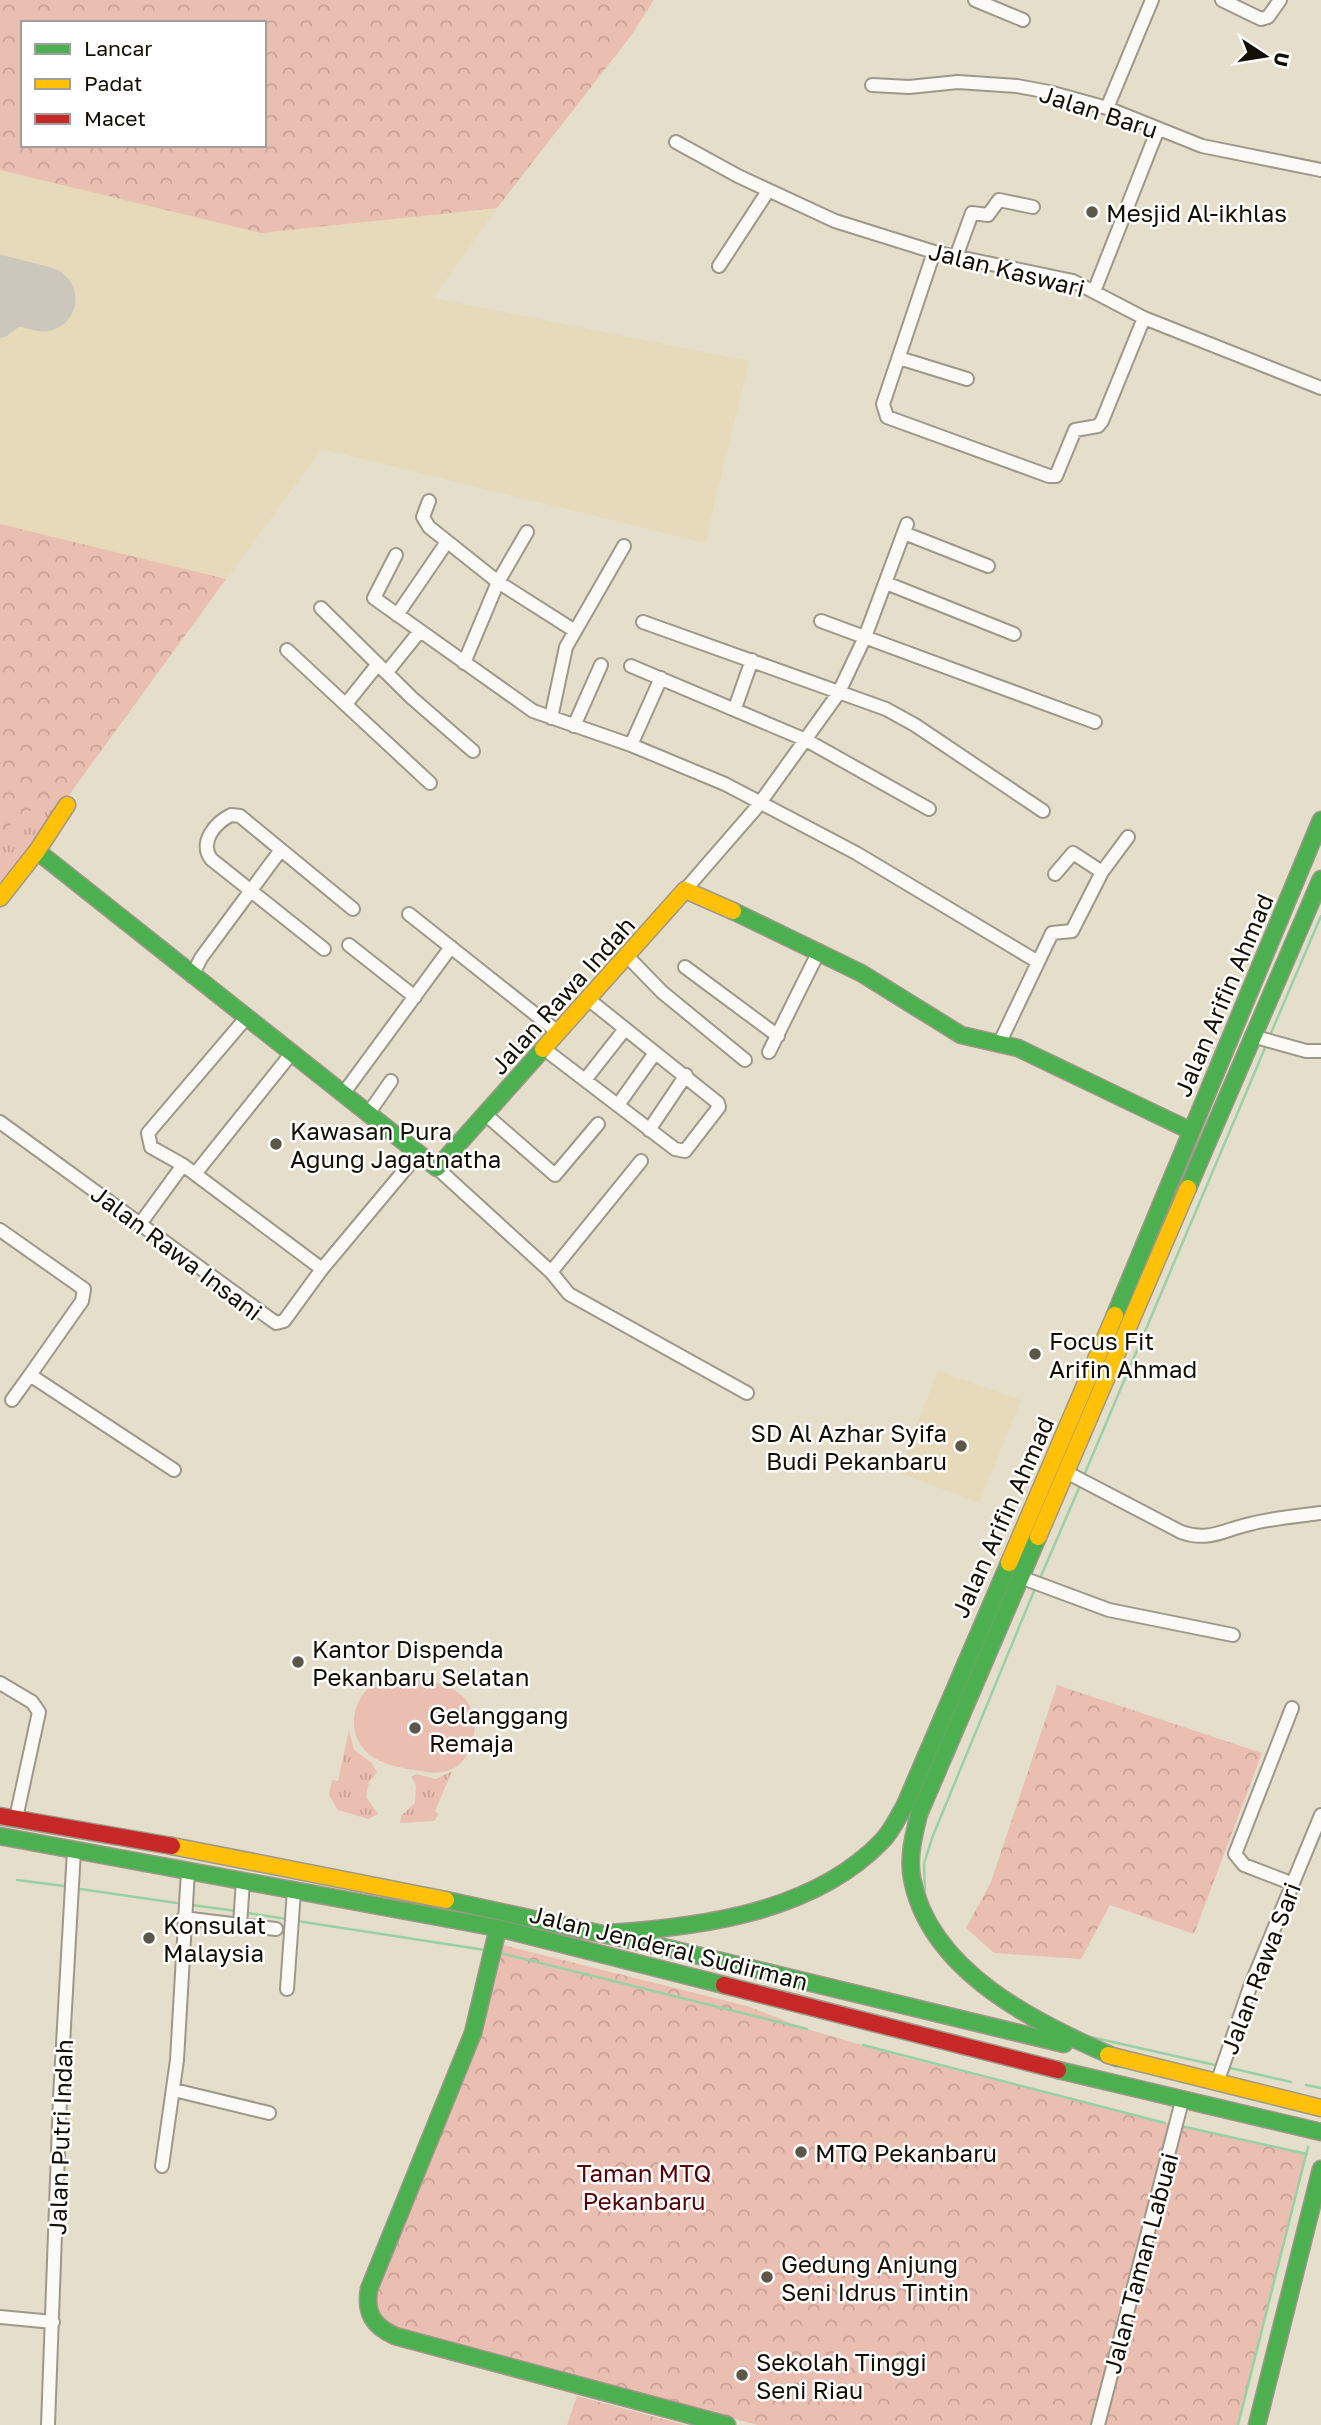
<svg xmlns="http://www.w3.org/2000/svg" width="1321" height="2425" font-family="'Golos Text',sans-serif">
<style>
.built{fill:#e6daba;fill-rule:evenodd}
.grass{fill:url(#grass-tufts)}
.forest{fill:url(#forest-crowns);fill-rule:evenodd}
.pitch{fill:#eabeb1}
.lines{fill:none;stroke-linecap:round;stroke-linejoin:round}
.stream{stroke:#98d2a4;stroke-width:2.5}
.taxiway{stroke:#cbc7bc;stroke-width:26}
.runway{stroke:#cbc7bc;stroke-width:65}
.street-casing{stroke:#9d9889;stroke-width:16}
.fast-casing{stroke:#9d9889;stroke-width:19}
.slow-casing{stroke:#9d9889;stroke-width:19}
.jam-casing{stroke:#9d9889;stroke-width:19}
.street{stroke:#fbfaf7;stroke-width:12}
.fast{stroke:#4caf50;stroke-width:16}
.slow{stroke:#ffc107;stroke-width:16}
.jam{stroke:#c62828;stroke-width:16}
.poi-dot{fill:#5d574a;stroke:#fff;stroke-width:2.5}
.labels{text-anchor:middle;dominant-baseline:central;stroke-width:5;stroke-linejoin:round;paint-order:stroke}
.street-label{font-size:24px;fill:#140f04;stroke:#fff}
.poi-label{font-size:24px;fill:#140f04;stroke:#fff;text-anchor:start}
.park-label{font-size:24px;fill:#570007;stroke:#fff}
</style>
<defs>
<pattern id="grass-tufts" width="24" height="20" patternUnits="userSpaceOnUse" patternTransform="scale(1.75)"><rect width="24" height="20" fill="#eabeb1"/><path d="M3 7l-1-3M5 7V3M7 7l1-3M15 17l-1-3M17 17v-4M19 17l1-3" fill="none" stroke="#c8a297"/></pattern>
<pattern id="forest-crowns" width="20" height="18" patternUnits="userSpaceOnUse" patternTransform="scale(1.75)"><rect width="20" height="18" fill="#eabeb1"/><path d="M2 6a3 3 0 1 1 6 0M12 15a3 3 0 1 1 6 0" fill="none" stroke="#c8a297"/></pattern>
</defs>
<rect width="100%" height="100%" fill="#e5decb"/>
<path class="built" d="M 0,0 L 654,0 L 630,37 L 497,208 L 433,298 L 749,361 L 705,543 L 322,449 L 0,887 ZM 23,23 L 264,23 L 264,145 L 23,145 Z
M 938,1371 L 1021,1400 L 979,1503 L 898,1472 Z"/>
<path class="grass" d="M 43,804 L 58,810 L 56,815 L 0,887 L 0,836 L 15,820 Z
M 349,1730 L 354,1750 L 371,1762 L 377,1772 L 369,1782 L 366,1797 L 378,1814 L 368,1819 L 338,1810 L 329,1795 L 332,1780 L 338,1781 Z
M 452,1771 L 435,1811 L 439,1814 L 434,1821 L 400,1823 L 401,1816 L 415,1803 L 416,1786 L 412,1777 L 416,1774 L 436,1779 Z"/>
<path class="forest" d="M 0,0 L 654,0 L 630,37 L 497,208 L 261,233 L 0,170 ZM 23,23 L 264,23 L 264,145 L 23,145 Z
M 0,524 L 226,579 L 58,810 L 43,804 L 15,820 L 0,837 Z
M 1057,1685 L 1262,1753 L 1194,1934 L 1110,1905 L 1081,1959 L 994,1953 L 966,1928 L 991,1882 Z
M 503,1945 L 747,2006 L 807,2029 L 899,2056 L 1162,2122 L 1307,2154 L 1238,2425 L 758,2425 L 384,2328 L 373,2309 L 378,2290 L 493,1990 Z
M 577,2396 L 685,2425 L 567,2425 Z"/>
<path class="pitch" d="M 387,1676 C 426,1677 482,1684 474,1735 C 473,1746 465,1762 456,1767 C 441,1775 431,1773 414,1770 C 398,1767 382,1765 369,1754 C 341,1730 355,1688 387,1676 Z"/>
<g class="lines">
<path class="stream" d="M 1271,1033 L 1321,916
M 1085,1473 L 1265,1048
M 1041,1576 L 1079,1488
M 17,1880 L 64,1886
M 80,1889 L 177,1903
M 925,1895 L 924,1864 L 932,1838 L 1034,1591
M 192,1905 L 236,1911
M 248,1913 L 287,1919
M 297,1921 L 485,1950
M 500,1953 L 807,2029
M 1086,2036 L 1215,2065
M 863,2045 L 1165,2123
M 1230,2068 L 1291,2082
M 1306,2085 L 1321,2088
M 1181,2126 L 1307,2154
M 1238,2425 L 1308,2147"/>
<path class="taxiway" d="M 0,271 L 15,279 L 20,293 L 13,315 L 0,325"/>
<path class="runway" d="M 0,288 L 43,299"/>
<defs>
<path id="street" d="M 975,0 L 1023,20
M 1222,0 L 1261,19 L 1268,17 L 1280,0
M 872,85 L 909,87 L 958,82 L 1017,86 L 1049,92 L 1107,108 L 1202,146 L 1321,170
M 1107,108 L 1152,0
M 676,142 L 738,176 L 835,221 L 934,252 L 1073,281 L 1144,318 L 1321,388
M 934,252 L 883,404 L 887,417 L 1049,476 L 1056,476 L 1075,430 L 1098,426 L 1102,421 L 1144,318
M 956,257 L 972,213 L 988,215 L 999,200 L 1033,207
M 719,266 L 768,191
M 1095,289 L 1158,129
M 899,358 L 967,379
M 429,501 L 423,517 L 429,527 L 498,582 L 575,631
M 904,533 L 988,566
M 396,555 L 374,598 L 533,711 L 631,745 L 725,784 L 856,853 L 1038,962
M 886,583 L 1014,634
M 321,608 L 412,698 L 473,751
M 397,615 L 447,542
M 821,621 L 1095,722
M 643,622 L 886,709 L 915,725 L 1043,811
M 287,650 L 430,783
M 464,663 L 498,582 L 527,532
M 631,666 L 806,740 L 929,809
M 387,672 L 420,631
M 346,704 L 378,664
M 735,708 L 752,660
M 551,718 L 566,647 L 624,546
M 574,726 L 601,665
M 631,745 L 661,678
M 1055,874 L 1073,853 L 1102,872
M 685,890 L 757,807 L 838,694 L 865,637 L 907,524
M 409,914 L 559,1033
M 349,945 L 415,997
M 324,949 L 211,859 C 199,842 215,823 231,815 L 240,816 L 353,909
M 628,957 L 662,992 L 745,1060
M 685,967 L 778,1036
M 192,976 L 201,958 L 280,851
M 1252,1036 L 1306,1051 L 1321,1051
M 1000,1042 L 1052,933 L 1072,931 L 1102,872 L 1128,837
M 543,1048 L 675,1149 L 685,1151 L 719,1107 L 718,1103 L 588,999
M 769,1052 L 819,951
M 585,1080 L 625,1029
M 343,1094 L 451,947
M 618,1105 L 655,1053
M 368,1114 L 391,1081
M 485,1114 L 555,1175 L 598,1124
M 0,1122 L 276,1323 L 284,1321 L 322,1269 L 418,1154
M 649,1130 L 686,1075
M 183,1165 L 151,1147 L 148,1133 L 246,1018
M 437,1168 L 551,1272 L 569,1294 L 747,1393
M 195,1174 L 322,1269
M 140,1224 L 183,1165 L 195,1174 L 291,1054
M 0,1230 L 84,1289 L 82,1301 L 30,1375 L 174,1470
M 551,1272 L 641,1161
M 12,1400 L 30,1375
M 1066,1472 L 1181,1532 C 1209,1542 1223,1530 1250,1524 C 1273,1518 1297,1516 1321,1513
M 1020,1577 L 1109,1610 L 1233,1635
M 0,1683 L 32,1702 L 39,1712 L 16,1818
M 1291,1883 L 1244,1865 L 1235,1854 L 1292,1708
M 183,1918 L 240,1925 L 243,1880
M 240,1925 L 276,1929
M 287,1989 L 294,1890
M 1217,2083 L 1250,1987 L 1321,1815
M 174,2090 L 269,2113
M 162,2166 L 177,2060 L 188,1870
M 0,2317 L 53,2322
M 48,2425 L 60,2097 L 74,1850
M 1098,2425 L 1182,2101"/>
<path id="fast" d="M 37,851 L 437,1168 L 543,1049
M 733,911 L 861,973 L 961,1035 L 1018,1048 L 1191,1131
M 1188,1188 L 1321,879
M 1115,1315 L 1321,820
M 1038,1537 L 919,1814 C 914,1834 908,1857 912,1878 C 929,1972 1039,2025 1117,2058
M 0,1836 L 498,1928 L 724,1985
M 446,1900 L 667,1948 L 1064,2044
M 498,1928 L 473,2033 L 369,2289 C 365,2313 373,2326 395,2336 L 727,2425
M 609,1933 C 702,1927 814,1912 882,1841 C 892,1831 898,1817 905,1805 L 1009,1563
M 1058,2070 L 1321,2132
M 1257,2425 L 1321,2169"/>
<path id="slow" d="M 0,898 L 37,851 L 67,805
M 543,1049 L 685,890 L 733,911
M 1038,1537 L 1188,1188
M 1009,1563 L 1115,1315
M 172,1846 L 446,1900
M 1108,2055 L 1321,2108"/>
<path id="jam" d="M 0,1816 L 172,1846
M 724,1985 L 1058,2070"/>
</defs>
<use href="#street" class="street-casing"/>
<use href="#fast" class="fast-casing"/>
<use href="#slow" class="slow-casing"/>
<use href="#jam" class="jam-casing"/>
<use href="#street" class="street"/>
<use href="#fast" class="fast"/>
<use href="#slow" class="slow"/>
<use href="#jam" class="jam"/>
</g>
<g class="poi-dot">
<circle cx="1092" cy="212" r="7"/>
<circle cx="276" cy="1144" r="7"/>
<circle cx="1035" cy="1354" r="7"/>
<circle cx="961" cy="1446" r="7"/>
<circle cx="298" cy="1662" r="7"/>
<circle cx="415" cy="1728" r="7"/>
<circle cx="149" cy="1938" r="7"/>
<circle cx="801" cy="2152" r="7"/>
<circle cx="767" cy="2277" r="7"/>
<circle cx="742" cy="2375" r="7"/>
</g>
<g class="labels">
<g class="street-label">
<text transform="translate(1099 111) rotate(18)">Jalan Baru</text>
<text transform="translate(1007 269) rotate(14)">Jalan Kaswari</text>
<text transform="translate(562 995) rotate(-48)">Jalan Rawa Indah</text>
<text transform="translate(1223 995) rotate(-67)">Jalan Arifin Ahmad</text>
<text transform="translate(177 1252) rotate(37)">Jalan Rawa Insani</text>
<text transform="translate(1002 1517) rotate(-66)">Jalan Arifin Ahmad</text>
<text transform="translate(669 1947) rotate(14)">Jalan Jenderal Sudirman</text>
<text transform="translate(1260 1968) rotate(-69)">Jalan Rawa Sari</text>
<text transform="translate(60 2137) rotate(-88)">Jalan Putri Indah</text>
<text transform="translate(1140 2263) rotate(-75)">Jalan Taman Labuai</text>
</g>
<g class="poi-label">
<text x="1106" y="212">Mesjid Al-ikhlas</text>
<text x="290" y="1130">Kawasan Pura<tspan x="290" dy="28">Agung Jagatnatha</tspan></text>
<text x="1049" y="1340">Focus Fit<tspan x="1049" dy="28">Arifin Ahmad</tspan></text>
<text x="947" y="1432" text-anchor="end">SD Al Azhar Syifa<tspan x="947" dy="28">Budi Pekanbaru</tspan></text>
<text x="312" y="1648">Kantor Dispenda<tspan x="312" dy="28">Pekanbaru Selatan</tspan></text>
<text x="429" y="1714">Gelanggang<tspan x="429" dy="28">Remaja</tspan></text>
<text x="163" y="1924">Konsulat<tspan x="163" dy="28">Malaysia</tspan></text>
<text x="815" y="2152">MTQ Pekanbaru</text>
<text x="781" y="2263">Gedung Anjung<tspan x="781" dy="28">Seni Idrus Tintin</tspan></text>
<text x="756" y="2361">Sekolah Tinggi<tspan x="756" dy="28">Seni Riau</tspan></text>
</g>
<g class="park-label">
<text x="644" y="2172">Taman MTQ<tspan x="644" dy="28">Pekanbaru</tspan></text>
</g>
</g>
<rect x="21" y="21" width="245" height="126" fill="#ffffff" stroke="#a19f9b" stroke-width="2"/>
<rect x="35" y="44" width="35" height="10" fill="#4caf50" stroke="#a19f9b" stroke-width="2"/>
<text x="84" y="56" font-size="21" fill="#140f04">Lancar</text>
<rect x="35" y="79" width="35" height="10" fill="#ffc107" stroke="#a19f9b" stroke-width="2"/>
<text x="84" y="91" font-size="21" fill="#140f04">Padat</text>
<rect x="35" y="114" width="35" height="10" fill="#c62828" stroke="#a19f9b" stroke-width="2"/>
<text x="84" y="126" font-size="21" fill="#140f04">Macet</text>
<g transform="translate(1265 56) rotate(102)" stroke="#ffffff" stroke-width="5" paint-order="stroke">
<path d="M0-5L12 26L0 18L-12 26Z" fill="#140f04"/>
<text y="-10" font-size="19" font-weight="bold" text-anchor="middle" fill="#140f04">U</text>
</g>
</svg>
